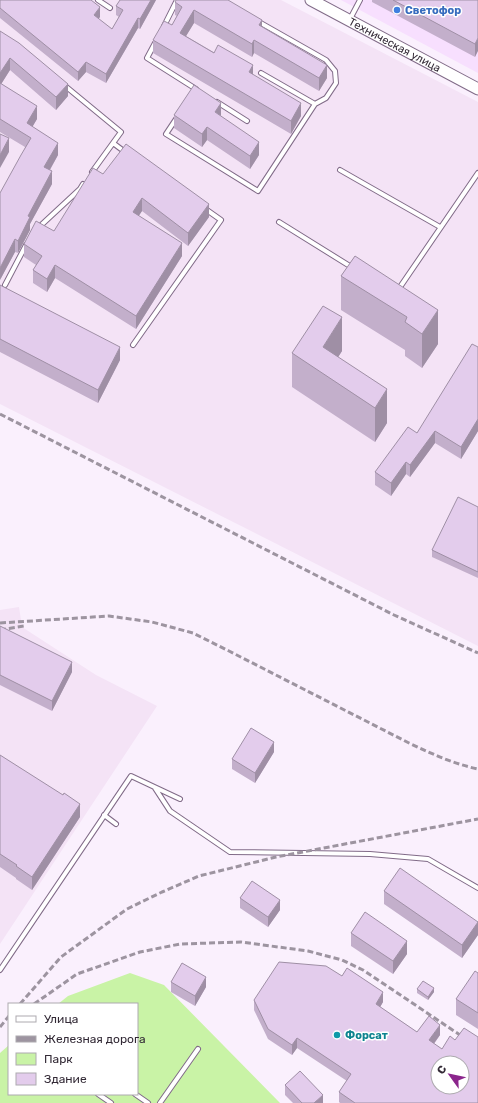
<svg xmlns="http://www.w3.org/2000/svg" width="478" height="1103" font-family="Rubik,sans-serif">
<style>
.built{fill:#f7dffe}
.industrial{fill:#f4e3f6}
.green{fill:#c9f3a6}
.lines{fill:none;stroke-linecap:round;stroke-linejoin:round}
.lane-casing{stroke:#816b88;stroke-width:6}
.secondary-casing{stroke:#816b88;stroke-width:13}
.lane{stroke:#fff;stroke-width:4}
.secondary{stroke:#fff;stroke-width:11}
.rail{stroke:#9d94a0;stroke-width:3;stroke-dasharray:6 3;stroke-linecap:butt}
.wall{fill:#c3afcb}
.shaded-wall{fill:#9f8fa5}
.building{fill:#e3ccec;stroke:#9f8fa5;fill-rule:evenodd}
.shop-dot{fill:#3f7fe0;stroke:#fff;stroke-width:1.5}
.culture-dot{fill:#0f9aa8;stroke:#fff;stroke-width:1.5}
.labels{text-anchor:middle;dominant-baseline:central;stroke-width:3;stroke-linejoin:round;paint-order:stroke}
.shop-label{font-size:11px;font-weight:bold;fill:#366cbe;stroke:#fff;text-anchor:start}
.street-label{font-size:11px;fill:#332a36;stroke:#fff}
.culture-label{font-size:11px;font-weight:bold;fill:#0d838f;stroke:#fff;text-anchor:start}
</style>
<rect width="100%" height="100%" fill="#faf0fd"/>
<path class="built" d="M 341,0 L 478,0 L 478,73 Z"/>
<path class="industrial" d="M 0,0 L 281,0 L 478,102 L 478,646 L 0,404 Z
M 19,607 L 22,627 L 96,675 L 157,706 L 0,944 L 0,610 Z"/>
<path class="green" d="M 130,973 L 164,985 L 280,1103 L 0,1103 L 0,1053 L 9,1045 L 9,1094 L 137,1094 L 137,1004 L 58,1004 L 68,996 Z"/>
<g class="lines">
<defs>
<path id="lane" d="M 98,0 L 110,8
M 350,19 L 360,0
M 259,22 L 326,60 L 335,71 L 336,83 L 326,98 L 315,104 L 261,73
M 164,26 L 177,0
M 155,43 L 147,58 L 196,89
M 64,85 L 121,132 L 92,172
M 217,102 L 247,121
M 176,119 L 166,134 L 258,191 L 315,104
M 113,143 L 125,152
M 340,170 L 440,227
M 279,222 L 353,268
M 38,228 L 80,189 L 83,184
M 5,285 L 26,245
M 398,290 L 478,173
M 133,345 L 221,220 L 204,208
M 155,788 L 170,811 L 230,852 L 370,854 L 428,859 L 478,888
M 104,815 L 116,824
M 0,970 L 131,776 L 180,799
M 98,1094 L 111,1103
M 135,1094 L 148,1103
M 160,1103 L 198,1049"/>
<g id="secondary">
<path id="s1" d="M 311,0 L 478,89"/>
</g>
</defs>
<use href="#lane" class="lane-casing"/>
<use href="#secondary" class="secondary-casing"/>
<use href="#lane" class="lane"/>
<use href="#secondary" class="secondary"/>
<path class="rail" d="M 0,414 L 394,615 L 478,653
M 0,623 L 109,616 L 152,622 L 193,633 L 229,651 L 409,743 C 432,754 454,764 478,769
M 0,630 L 24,626
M 20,1004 L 61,957 L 127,909 L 162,892 L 199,876 L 276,857 L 478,819
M 34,1004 L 77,974 L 140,952 L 180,944 L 241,942 L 308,951 L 342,960 L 363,970 L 460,1035
M 0,1027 L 9,1016"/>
</g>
<path class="wall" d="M 0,0 L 100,17 L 98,19 L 112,29 L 119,17 L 116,15 L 116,6 L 156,0 L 140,29 L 138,28 L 106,83 L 86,72 L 78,81 L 0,18 Z
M 372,0 L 478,0 L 475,57 L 372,2 Z
M 175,2 L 262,27 L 327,78 L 319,91 L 254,53 L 252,57 L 194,23 L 186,36 L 253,75 L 301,116 L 291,134 L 153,53 L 153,40 L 172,25 L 177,16 L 175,15 Z
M 0,31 L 68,96 L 56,110 L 10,70 L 1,84 L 37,119 L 32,127 L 58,155 L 50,170 L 52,184 L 30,224 L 30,230 L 18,253 L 15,252 L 0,280 L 25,147 L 0,132 Z
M 174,115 L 221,116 L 259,155 L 250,169 L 207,140 L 202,147 L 174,128 Z
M 103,174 L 209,217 L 188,246 L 142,211 L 138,216 L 182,256 L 136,329 L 55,278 L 47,292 L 33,283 L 33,270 L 36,265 L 24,257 L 24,244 L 54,231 Z
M 355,256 L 438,344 L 422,368 L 405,356 L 405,350 L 341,310 L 341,276 Z
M 0,285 L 120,360 L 98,403 L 0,352 Z
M 478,347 L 478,431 L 461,459 L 435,443 L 410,477 L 406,474 L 391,496 L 375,485 L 375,472 L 417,433 Z
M 342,351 L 338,357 L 387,423 L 375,442 L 292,387 L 292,353 Z
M 478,507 L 478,578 L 432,557 L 432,550 Z
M 0,626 L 72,672 L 52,711 L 0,685 Z
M 274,752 L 255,783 L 232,769 L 232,759 Z
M 0,755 L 80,817 L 32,890 L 16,879 L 16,878 L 0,867 Z
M 384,891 L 478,922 L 478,935 L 462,958 L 384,904 Z
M 240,898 L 280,910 L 268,927 L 240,908 Z
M 351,933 L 407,954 L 393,974 L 351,946 Z
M 478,973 L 478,1029 L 456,1015 L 456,999 Z
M 342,976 L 383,1002 L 380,1007 L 417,1032 L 440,1035 L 434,1044 L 478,1103 L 340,1103 L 339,1102 L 339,1092 L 347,1081 L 297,1048 L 292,1055 L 268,1039 L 254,1010 L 254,1000 Z
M 171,982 L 206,987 L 195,1006 L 171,992 Z
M 417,989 L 434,992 L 428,1000 L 417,993 Z
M 285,1085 L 323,1103 L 293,1103 L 285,1095 Z"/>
<path class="shaded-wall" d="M 151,0 L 156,0 L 140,29 L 140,19 Z
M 100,7 L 100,17 L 94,24 L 94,15 Z
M 194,10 L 194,23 L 180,46 L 180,33 Z
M 138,18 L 138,28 L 106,83 L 106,74 Z
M 262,20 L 262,33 L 259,25 Z
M 478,38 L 478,51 L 475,57 L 475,44 Z
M 254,40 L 254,53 L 252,57 L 252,44 Z
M 10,58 L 10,70 L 0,86 L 0,73 Z
M 86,62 L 86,72 L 78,81 L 78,72 Z
M 253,65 L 253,78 L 249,72 Z
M 327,65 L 327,78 L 319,91 L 319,78 Z
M 68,84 L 68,96 L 56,110 L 56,97 Z
M 221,103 L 221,116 L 215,112 Z
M 301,103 L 301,116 L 291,134 L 291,121 Z
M 37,106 L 37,119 L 27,136 L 27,123 Z
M 207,127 L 207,140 L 202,147 L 202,134 Z
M 9,138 L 9,152 L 0,168 L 0,155 Z
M 259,142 L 259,155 L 250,169 L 250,156 Z
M 58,143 L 58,155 L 44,180 L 44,167 Z
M 52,171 L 52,184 L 30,224 L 30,230 L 18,253 L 18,241 L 28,216 Z
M 142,198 L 142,211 L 133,225 L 133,212 Z
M 209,204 L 209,217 L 188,246 L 188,233 Z
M 15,239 L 15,252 L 0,280 L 0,268 Z
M 182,243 L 182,256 L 136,329 L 136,316 Z
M 55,265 L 55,278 L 47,292 L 47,279 Z
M 438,310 L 438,344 L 422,368 L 422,334 Z
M 342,317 L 342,351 L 326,376 L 323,347 Z
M 120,347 L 120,360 L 98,403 L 98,390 Z
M 387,389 L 387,423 L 375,442 L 375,408 Z
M 478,419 L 478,431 L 461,459 L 461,447 Z
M 435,431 L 435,443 L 410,477 L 410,465 Z
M 406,462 L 406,474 L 391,496 L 391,483 Z
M 72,662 L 72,672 L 52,711 L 52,701 Z
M 274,742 L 274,752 L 255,783 L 255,773 Z
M 80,804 L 80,817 L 32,890 L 32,877 Z
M 280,900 L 280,910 L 268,927 L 268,917 Z
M 478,922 L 478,935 L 462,958 L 462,945 Z
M 407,941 L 407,954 L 393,974 L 393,961 Z
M 206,977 L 206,987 L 195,1006 L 195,996 Z
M 434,988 L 434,992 L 428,1000 L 428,997 Z
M 383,992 L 383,1002 L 376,1014 L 376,1004 Z
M 440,1025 L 440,1035 L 429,1050 L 429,1040 Z
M 297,1038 L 297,1048 L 292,1055 L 292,1045 Z
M 323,1095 L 323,1103 L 314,1103 Z"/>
<path class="building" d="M 0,0 L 91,0 L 100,7 L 94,15 L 112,29 L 123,10 L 116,6 L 120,0 L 151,0 L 140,19 L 138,18 L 106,74 L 86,62 L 78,72 L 0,8 Z
M 176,0 L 228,0 L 262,20 L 259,25 L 327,65 L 319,78 L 254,40 L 252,44 L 194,10 L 180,33 L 214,53 L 218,45 L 253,65 L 249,72 L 301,103 L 291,121 L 153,40 L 164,21 L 172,25 L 182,7 L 175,2 Z
M 393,0 L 478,0 L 478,38 L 475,44 Z
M 0,31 L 19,43 L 68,84 L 56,97 L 10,58 L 0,73 Z
M 0,83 L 37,106 L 27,123 L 58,143 L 44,167 L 52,171 L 28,216 L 30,217 L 18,241 L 15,239 L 0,268 L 0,193 L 21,155 L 31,138 L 0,119 Z
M 194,85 L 221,103 L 215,112 L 259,142 L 250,156 L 207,127 L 202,134 L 174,115 Z
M 0,134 L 9,138 L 0,155 Z
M 126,144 L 209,204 L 188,233 L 142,198 L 133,212 L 182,243 L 136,316 L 55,265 L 47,279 L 33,270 L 42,256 L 24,244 L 36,221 L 54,231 L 93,168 L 103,174 Z
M 355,256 L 438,310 L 422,334 L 405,322 L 407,317 L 341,276 Z
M 0,285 L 120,347 L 98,390 L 0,339 Z
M 323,306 L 342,317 L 323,347 L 387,389 L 375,408 L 292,353 Z
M 472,344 L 478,347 L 478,419 L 461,447 L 435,431 L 410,465 L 406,462 L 391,483 L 375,472 L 408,427 L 417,433 Z
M 458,497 L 478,507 L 478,572 L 432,550 Z
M 0,626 L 72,662 L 52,701 L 0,675 Z
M 251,728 L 274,742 L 255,773 L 232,759 Z
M 0,755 L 63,795 L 64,793 L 80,804 L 32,877 L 16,866 L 17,865 L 0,854 Z
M 400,868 L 478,922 L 462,945 L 384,891 Z
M 252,881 L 280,900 L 268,917 L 240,898 Z
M 365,912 L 407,941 L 393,961 L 351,933 Z
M 279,962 L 326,966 L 342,976 L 347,968 L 383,992 L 376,1004 L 417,1032 L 429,1016 L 440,1025 L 429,1040 L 442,1049 L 450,1036 L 455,1040 L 464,1028 L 478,1037 L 478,1103 L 355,1103 L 339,1092 L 351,1074 L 297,1038 L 292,1045 L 268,1029 L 254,1000 ZM 438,1063 L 462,1063 L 462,1087 L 438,1087 Z
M 182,963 L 206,977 L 195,996 L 171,982 Z
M 475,971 L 478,973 L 478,1013 L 456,999 Z
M 423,981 L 434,988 L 428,997 L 417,989 Z
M 300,1071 L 323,1095 L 314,1103 L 302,1103 L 285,1085 Z"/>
<circle class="shop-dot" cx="397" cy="10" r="4"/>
<circle class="culture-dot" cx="337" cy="1035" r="4"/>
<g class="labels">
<g class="shop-label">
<text x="405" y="10">Светофор</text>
</g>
<g class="street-label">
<text stroke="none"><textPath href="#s1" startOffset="95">Техническая улица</textPath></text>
</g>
<g class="culture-label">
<text x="345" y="1035">Форсат</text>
</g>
</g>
<rect x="8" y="1003" width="130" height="92" fill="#ffffff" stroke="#adaaaf"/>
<rect x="16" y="1016" width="20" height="6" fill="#ffffff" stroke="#adaaaf"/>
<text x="44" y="1023" font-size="12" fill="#332a36">Улица</text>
<rect x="16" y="1036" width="20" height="6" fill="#9d94a0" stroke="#adaaaf"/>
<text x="44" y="1043" font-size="12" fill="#332a36">Железная дорога</text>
<rect x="16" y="1053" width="20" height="12" fill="#c9f3a6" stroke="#adaaaf"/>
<text x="44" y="1063" font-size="12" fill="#332a36">Парк</text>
<rect x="16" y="1073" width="20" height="12" fill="#e3ccec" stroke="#adaaaf"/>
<text x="44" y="1083" font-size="12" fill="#332a36">Здание</text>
<g transform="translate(450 1075) rotate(303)"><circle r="19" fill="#ffffff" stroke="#adaaaf"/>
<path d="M0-3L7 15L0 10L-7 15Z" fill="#8b258c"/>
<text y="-6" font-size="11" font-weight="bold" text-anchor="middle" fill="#332a36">С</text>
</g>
</svg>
